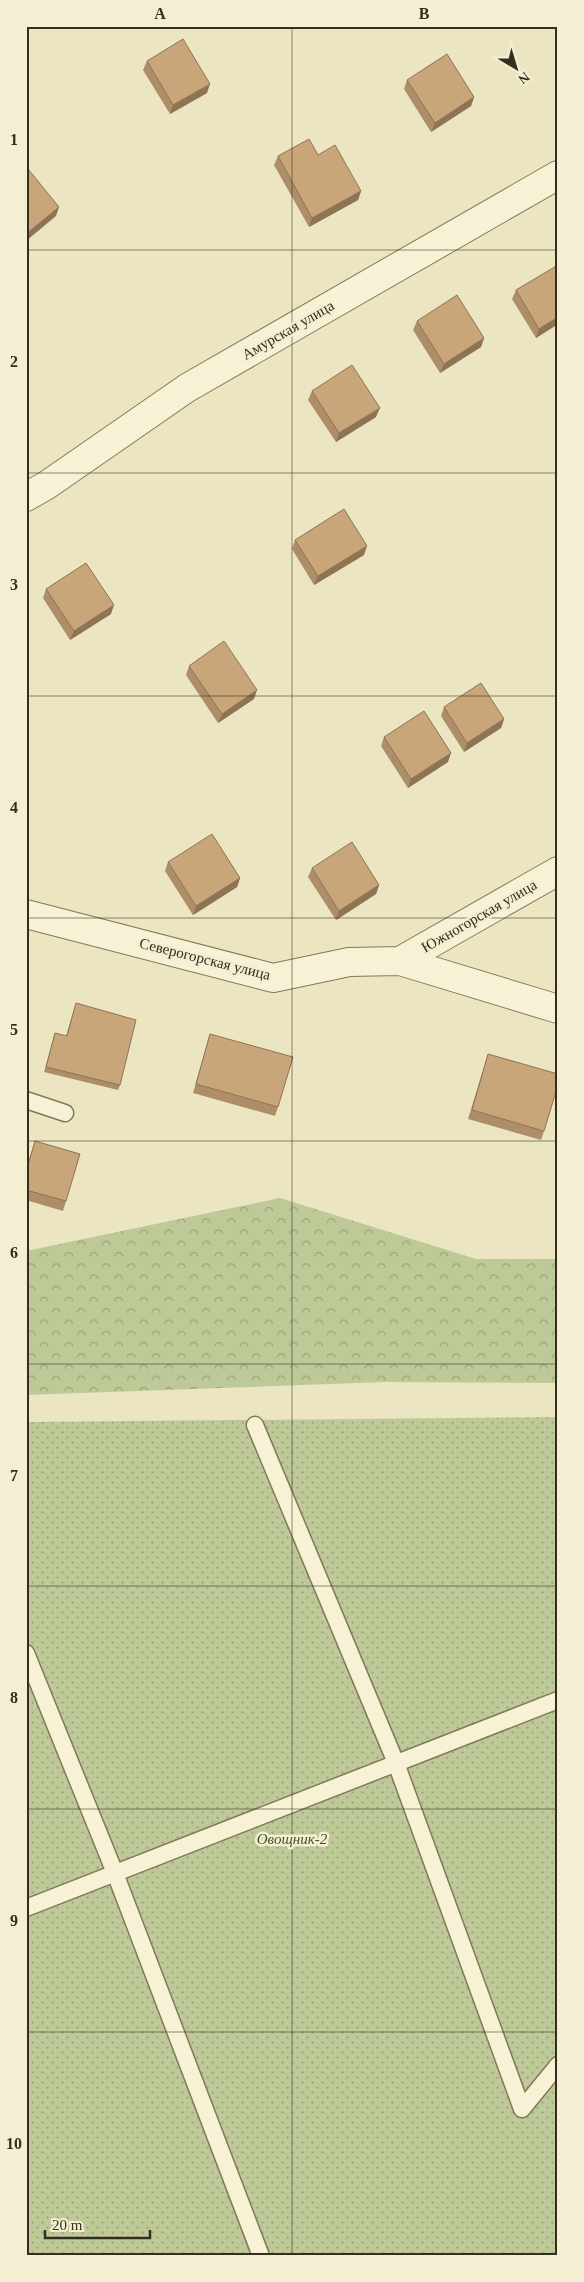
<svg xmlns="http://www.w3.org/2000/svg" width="584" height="2282" font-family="'Times New Roman',serif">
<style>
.forest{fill:url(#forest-crowns)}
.garden{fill:url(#garden-dots)}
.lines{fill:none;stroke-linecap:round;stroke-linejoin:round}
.lane-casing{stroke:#85775a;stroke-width:19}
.street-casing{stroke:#85775a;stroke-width:30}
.lane{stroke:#f7f2d5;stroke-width:16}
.street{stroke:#f7f2d5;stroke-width:28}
.wall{fill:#ad8e69}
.shaded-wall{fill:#8d7455}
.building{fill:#c9a57a;stroke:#8d7455}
.grid{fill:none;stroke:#362d1e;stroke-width:1;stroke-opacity:0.55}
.labels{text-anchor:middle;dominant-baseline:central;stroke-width:5;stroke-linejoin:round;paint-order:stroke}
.street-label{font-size:15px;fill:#362d1e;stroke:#f4efd2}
.park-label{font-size:15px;font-style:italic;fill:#405125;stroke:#f4efd2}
.neatline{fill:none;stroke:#362d1e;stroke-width:2}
.grid-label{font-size:16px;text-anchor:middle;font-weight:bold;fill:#362d1e}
</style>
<defs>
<pattern id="forest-crowns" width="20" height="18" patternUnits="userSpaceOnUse" patternTransform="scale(1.25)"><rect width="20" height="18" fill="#bdca97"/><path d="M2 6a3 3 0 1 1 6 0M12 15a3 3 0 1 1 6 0" fill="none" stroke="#9aa47b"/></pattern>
<pattern id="garden-dots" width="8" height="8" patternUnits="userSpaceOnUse" patternTransform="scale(1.25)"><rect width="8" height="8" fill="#bdca97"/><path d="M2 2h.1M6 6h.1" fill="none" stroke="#9aa47b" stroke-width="1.8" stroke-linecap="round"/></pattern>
</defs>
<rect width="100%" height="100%" fill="#ece5c2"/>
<path class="forest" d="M 280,1198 L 476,1259 L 558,1259 L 558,1383 L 385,1382 L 26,1395 L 26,1251 Z"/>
<path class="garden" d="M 558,1417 L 558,2256 L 26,2256 L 26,1420 L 30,1422 Z"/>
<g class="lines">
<defs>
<path id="lane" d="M 26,1100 L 65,1113
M 255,1425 L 396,1763 L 522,2109
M 26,1653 L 115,1873 L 261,2256
M 26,1908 L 558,1700
M 522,2109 L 558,2065"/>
<path id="street" d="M 26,497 L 47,485 L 187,388 L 558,175
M 26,914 L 273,978 L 349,962 L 400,961 L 558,1009
M 400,961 L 558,871"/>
</defs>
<use href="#lane" class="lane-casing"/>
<use href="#street" class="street-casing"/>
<use href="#lane" class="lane"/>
<use href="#street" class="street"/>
</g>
<path class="wall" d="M 147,61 L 207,93 L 170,114 L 143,70 Z
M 407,80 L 474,97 L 471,106 L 431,132 L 404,89 Z
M 318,155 L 361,191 L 358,200 L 309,227 L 274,165 L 278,156 Z
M 558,265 L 558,324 L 536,338 L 512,299 L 516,290 Z
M 417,321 L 484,338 L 481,347 L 440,373 L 413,330 Z
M 312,391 L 376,417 L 336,442 L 308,400 Z
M 295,540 L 364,555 L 314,585 L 292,549 Z
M 46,589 L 111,614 L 70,640 L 43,598 Z
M 189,666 L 254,699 L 218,723 L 186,675 Z
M 444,707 L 504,719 L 501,728 L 464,752 L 441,716 Z
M 384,737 L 448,762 L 408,788 L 381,746 Z
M 168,862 L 240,878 L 237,887 L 193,915 L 165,871 Z
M 312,868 L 379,885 L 376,894 L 336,920 L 308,877 Z
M 76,1003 L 120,1085 L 118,1090 L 44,1072 L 55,1033 L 66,1036 Z
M 210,1034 L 278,1107 L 275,1116 L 193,1093 Z
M 488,1054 L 544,1131 L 541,1140 L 468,1119 Z
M 35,1141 L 66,1201 L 63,1211 L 26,1200 L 26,1169 Z"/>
<path class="shaded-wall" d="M 210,84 L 207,93 L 170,114 L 173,105 Z
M 474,97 L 471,106 L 431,132 L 435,123 Z
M 361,191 L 358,200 L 309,227 L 312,218 Z
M 59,207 L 56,216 L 26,241 L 26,234 Z
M 558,317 L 558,324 L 536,338 L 539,329 Z
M 484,338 L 481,347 L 440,373 L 444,364 Z
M 380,408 L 376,417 L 336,442 L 339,433 Z
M 367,546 L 364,555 L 314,585 L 318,576 Z
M 114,605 L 111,614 L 70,640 L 74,631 Z
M 257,690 L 254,699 L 218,723 L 222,714 Z
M 504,719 L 501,728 L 464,752 L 467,743 Z
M 451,753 L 448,762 L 408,788 L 411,779 Z
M 240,878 L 237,887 L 193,915 L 196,906 Z
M 379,885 L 376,894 L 336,920 L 339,911 Z"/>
<path class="building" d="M 183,39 L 210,84 L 173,105 L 147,61 Z
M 447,54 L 474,97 L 435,123 L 407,80 Z
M 309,139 L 318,155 L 335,145 L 361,191 L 312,218 L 278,156 Z
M 28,169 L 59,207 L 26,234 L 26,171 Z
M 558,265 L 558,317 L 539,329 L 516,290 Z
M 457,295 L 484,338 L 444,364 L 417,321 Z
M 352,365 L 380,408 L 339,433 L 312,391 Z
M 344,509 L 367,546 L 318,576 L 295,540 Z
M 86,563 L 114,605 L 74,631 L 46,589 Z
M 224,641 L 257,690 L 222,714 L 189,666 Z
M 481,683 L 504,719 L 467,743 L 444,707 Z
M 424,711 L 451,753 L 411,779 L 384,737 Z
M 212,834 L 240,878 L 196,906 L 168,862 Z
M 352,842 L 379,885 L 339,911 L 312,868 Z
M 76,1003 L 136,1020 L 120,1085 L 46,1067 L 55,1033 L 67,1036 Z
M 210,1034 L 293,1057 L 278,1107 L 196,1084 Z
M 488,1054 L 558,1074 L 558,1085 L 544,1131 L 472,1110 Z
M 35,1141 L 80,1154 L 66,1201 L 26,1190 L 26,1172 Z"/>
<path class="grid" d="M 292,26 L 292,2256M 26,250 L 558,250M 26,473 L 558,473M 26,696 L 558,696M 26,918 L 558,918M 26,1141 L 558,1141M 26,1364 L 558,1364M 26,1586 L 558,1586M 26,1809 L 558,1809M 26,2032 L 558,2032"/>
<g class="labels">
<g class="street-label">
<text transform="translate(288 330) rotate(-30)">Амурская улица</text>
<text transform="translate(479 916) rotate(-30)">Южногорская улица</text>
<text transform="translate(205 959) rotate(14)">Северогорская улица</text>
</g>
<g class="park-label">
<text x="292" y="1839">Овощник-2</text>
</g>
</g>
<rect width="584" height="2282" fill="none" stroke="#f4efd2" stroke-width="55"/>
<g transform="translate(516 68) rotate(142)" stroke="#f4efd2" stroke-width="4" paint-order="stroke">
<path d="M0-4L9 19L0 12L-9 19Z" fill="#362d1e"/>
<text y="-8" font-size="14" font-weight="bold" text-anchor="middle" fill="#362d1e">N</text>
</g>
<path d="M45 2230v8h105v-8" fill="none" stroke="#362d1e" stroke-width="2.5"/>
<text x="52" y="2230" font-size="15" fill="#362d1e" stroke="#f4efd2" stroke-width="4" paint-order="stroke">20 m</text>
<rect x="28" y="28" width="528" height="2226" class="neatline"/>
<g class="grid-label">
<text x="160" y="19">A</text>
<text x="424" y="19">B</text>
<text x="14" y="145">1</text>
<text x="14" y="367">2</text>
<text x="14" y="590">3</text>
<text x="14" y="813">4</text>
<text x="14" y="1035">5</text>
<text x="14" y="1258">6</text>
<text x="14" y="1481">7</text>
<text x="14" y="1703">8</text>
<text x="14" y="1926">9</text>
<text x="14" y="2149">10</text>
</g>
</svg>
